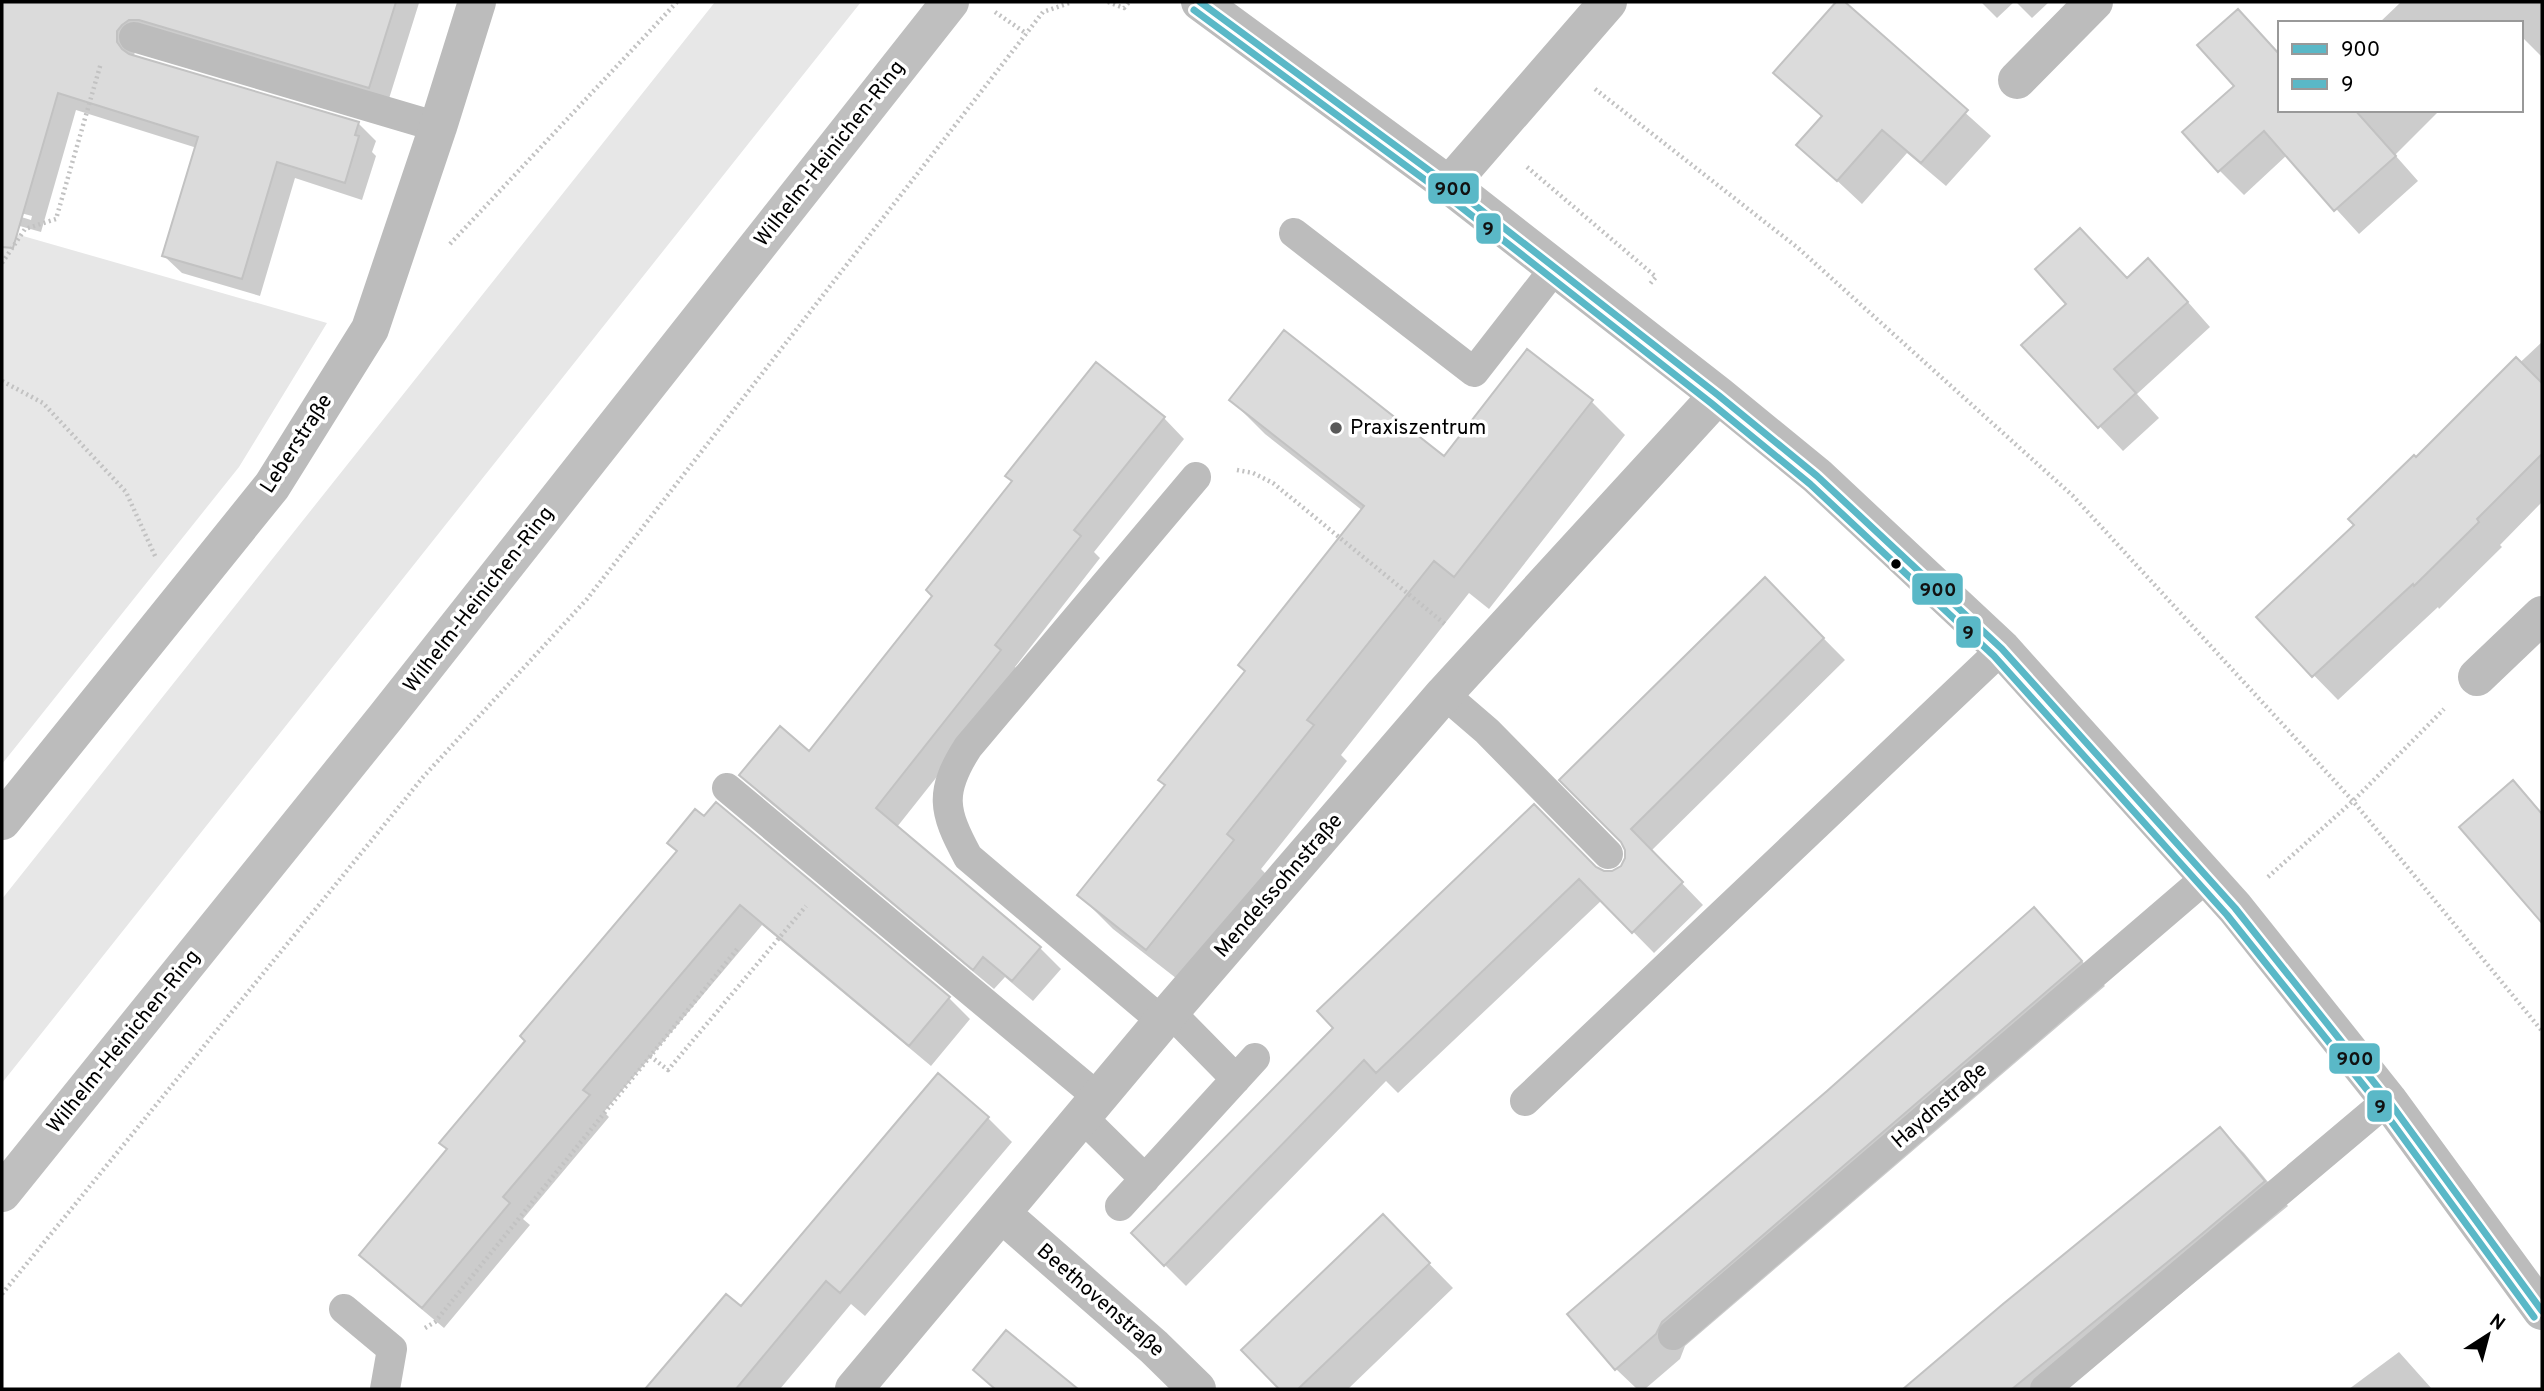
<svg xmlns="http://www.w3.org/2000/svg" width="2544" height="1391" font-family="Overpass,sans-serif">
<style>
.green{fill:#e7e7e7}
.shadow{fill:#0003}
.building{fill:#dbdbdb;stroke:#c2c2c2;stroke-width:2}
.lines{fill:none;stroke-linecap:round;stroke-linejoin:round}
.path{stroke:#c2c2c2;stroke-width:4.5;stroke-dasharray:2 3.5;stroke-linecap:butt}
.service{stroke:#bcbcbc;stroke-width:30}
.minor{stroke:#bcbcbc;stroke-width:38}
.secondary{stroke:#bfbfbf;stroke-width:38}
.bus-1-casing{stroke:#fff;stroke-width:12}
.bus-2-casing{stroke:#fff;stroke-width:12}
.bus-1{stroke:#5ab8c7;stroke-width:7}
.bus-2{stroke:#5ab8c7;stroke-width:7}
.poi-dot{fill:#595959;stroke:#fff;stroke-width:2.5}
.bus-dot{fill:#000;stroke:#fff;stroke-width:2.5}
.labels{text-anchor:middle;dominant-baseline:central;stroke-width:7;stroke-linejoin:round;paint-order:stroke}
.street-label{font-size:21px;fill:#000;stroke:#fff}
.poi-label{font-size:21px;fill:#000;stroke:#fff;text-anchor:start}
.line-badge{stroke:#fff;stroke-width:2.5}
.pale-badge-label{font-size:19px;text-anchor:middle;font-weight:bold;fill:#111}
</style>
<rect width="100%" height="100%" fill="#fff"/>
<path class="green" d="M 715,2 L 861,2 L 2,1083 L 2,899 Z
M 2,230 L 327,323 L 239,467 L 2,764 Z"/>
<path class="shadow" d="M 2,2 L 417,2 L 419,3 L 387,105 L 135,50 L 134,57 L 358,123 L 376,141 L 372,152 L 376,156 L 362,200 L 295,178 L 260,296 L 182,273 L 164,256 L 197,148 L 76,110 L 41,232 L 2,221 L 2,211 L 31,220 L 32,216 L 2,208 Z
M 1838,2 L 1842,2 L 1991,136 L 1946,186 L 1907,153 L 1862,204 L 1799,145 L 1823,118 L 1776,73 Z
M 1981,2 L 2014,2 L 1997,18 Z
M 2016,2 L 2049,2 L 2032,18 Z
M 2401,2 L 2542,2 L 2542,57 L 2521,36 L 2521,23 L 2379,23 Z
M 2280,110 L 2440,110 L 2395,155 L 2418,181 L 2359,234 L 2287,155 L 2244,195 L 2219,170 Z
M 2172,284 L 2210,327 L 2137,394 L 2159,418 L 2123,451 L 2023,345 Z
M 2542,342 L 2542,502 L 2500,545 L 2502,547 L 2439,609 L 2438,607 L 2338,700 L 2258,618 L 2356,525 L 2416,460 Z
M 1231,400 L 1444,458 L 1591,401 L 1625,435 L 1489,609 L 1469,593 L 1341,755 L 1347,761 L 1261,869 L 1267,875 L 1181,982 L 1113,929 L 1079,895 L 1167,786 L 1363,511 L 1265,434 Z
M 1164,418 L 1184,439 L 1094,552 L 1100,558 L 1015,667 L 1020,672 L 897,827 L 1040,948 L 1061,969 L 1033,1001 L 1005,977 L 994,989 L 762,796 L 741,775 L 809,753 Z
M 1765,579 L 1845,660 L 1651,851 L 1703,905 L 1654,953 L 1602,900 L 1398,1093 L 1386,1081 L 1186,1286 L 1133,1233 L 1335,1028 L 1596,868 L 1604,873 L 1612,873 L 1622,867 L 1627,858 L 1627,850 L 1622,841 Z
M 2513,783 L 2542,813 L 2542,918 L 2525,900 Z
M 679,852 L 949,998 L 970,1019 L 931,1066 L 762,925 L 604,1112 L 609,1117 L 523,1219 L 530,1225 L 444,1328 L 382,1276 L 361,1255 L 449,1150 L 527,1041 Z
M 2034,909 L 2105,986 L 1685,1346 L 1680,1359 L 1645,1389 L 1637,1389 L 1616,1369 L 1829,1093 Z
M 938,1075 L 988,1118 L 1012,1142 L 865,1316 L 851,1304 L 780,1389 L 647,1389 L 726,1296 L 741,1309 Z
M 2220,1129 L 2244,1153 L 2288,1206 L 2065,1389 L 1905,1389 Z
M 1407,1241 L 1453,1288 L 1348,1389 L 1281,1389 L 1244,1350 Z
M 1007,1332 L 1075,1389 L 994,1389 L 975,1370 Z
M 2399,1352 L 2432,1389 L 2349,1389 Z"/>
<path class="building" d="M 2,2 L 396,2 L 369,88 L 139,20 L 129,20 L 122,25 L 117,31 L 117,42 L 122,49 L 129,54 L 359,122 L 355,135 L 359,136 L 345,183 L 277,162 L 242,279 L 162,256 L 198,137 L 58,93 L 13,248 L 2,247 Z
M 1836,2 L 1845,2 L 1968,110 L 1921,163 L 1882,130 L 1837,181 L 1796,145 L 1822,116 L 1773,73 Z
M 2238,9 L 2280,55 L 2280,110 L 2355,110 L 2396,156 L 2334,211 L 2264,131 L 2218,172 L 2182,132 L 2234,86 L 2197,45 Z
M 2080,228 L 2127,278 L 2148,258 L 2188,302 L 2114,369 L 2136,393 L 2098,428 L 2021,345 L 2066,304 L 2035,269 Z
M 1284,330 L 1444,456 L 1527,349 L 1593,400 L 1454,577 L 1434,561 L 1307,720 L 1314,725 L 1227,834 L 1234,840 L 1146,950 L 1077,895 L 1165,785 L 1158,780 L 1245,671 L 1238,665 L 1364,506 L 1229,400 Z
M 2516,357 L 2542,383 L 2542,454 L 2477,519 L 2479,522 L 2414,586 L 2413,584 L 2312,677 L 2256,617 L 2354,525 L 2348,519 L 2414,455 L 2416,457 Z
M 1096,362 L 1165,417 L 1074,530 L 1081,536 L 995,645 L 1001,650 L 876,808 L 1041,947 L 1012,981 L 983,957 L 973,970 L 739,775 L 780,726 L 809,751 L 932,596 L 926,590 L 1012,481 L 1005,476 Z
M 1765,577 L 1824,638 L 1631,829 L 1683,882 L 1632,933 L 1579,879 L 1376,1073 L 1364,1060 L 1164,1266 L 1131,1233 L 1333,1028 L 1317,1011 L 1534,804 L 1596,867 L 1604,871 L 1612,871 L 1621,866 L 1625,858 L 1625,850 L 1621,842 L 1559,780 Z
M 2513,780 L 2542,814 L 2542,923 L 2459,827 Z
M 716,802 L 950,997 L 909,1046 L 740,905 L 583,1090 L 590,1095 L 503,1197 L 510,1203 L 422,1308 L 359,1255 L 447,1149 L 439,1143 L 525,1041 L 520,1036 L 677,851 L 667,843 L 695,809 L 704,816 Z
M 2034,907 L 2082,961 L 1662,1322 L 1656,1334 L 1615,1370 L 1567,1314 L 1827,1091 Z
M 938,1073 L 989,1117 L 840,1293 L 826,1281 L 736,1389 L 645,1389 L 726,1294 L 741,1306 Z
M 2220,1127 L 2265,1181 L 2197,1238 L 2012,1389 L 1903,1389 L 2003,1304 Z
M 1383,1214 L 1430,1263 L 1298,1389 L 1279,1389 L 1241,1350 Z
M 1006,1330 L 1078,1389 L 995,1389 L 973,1370 Z"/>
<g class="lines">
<path class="path" d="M 1108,2 L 1124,8 L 1129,2
M 995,12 L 1027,34
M 1595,89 L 1798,248 L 2073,496 L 2353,801 L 2542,1031
M 1527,167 L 1656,277 L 1649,285
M 450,244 L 677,2
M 2,263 L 25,229 L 56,219 L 101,63
M 2,381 L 43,403 L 126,492 L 156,558
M 1237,470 L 1253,473 L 1273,483 L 1445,624
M 2268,877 L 2353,801 L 2444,709
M 650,1056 L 668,1070 L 806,906
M 2,1294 L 424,776 L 587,599 L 1043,12 L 1072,2
M 425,1328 L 435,1322 L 738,948"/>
<path class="service" d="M 134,37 L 438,127
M 1294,233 L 1474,372 L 1555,268
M 1444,694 L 1487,731 L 1608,854
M 727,788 L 1099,1098
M 1170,1012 L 1236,1079
M 1163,1022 L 968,857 C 943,811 939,792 968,747 L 1196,477
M 1525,1101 L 2002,649
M 1083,1118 L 1145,1179
M 1120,1206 L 1255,1058
M 344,1309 L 392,1349 L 385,1389
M 1673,1335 L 2208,876
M 2045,1389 L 2388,1100"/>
<path class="minor" d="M 1200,2 L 1449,185 L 1718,395 L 1817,476 L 2002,649 L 2235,908 L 2388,1100 L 2542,1311
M 2017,80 L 2094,2
M 1449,185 L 1608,2
M 2477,677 L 2542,615
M 2,821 L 272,486 L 370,329 L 438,127 L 477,2
M 1002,1214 L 1154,1347 L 1197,1389
M 854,1389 L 1170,1012 L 1444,694 L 1718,395"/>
<path class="secondary" d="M 2,1193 L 385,718 L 950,2"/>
<defs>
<path id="bus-1" d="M 1200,2 L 1449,185 L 1718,395 L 1817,476 L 2002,649 L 2235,908 L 2388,1100 L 2542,1311"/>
<path id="bus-2" d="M 1194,10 L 1443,193 L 1711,403 L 1810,484 L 1994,656 L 2227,915 L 2380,1106 L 2534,1317"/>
</defs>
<use href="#bus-1" class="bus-1-casing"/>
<use href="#bus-2" class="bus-2-casing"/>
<use href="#bus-1" class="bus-1"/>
<use href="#bus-2" class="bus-2"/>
</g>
<circle class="poi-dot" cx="1336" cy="428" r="7"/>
<circle class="bus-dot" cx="1896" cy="564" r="6"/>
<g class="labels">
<g class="street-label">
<text transform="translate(830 154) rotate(-52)">Wilhelm-Heinichen-Ring</text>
<text transform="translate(297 444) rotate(-57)">Leberstraße</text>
<text transform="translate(479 600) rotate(-52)">Wilhelm-Heinichen-Ring</text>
<text transform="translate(1279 886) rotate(-49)">Mendelssohnstraße</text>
<text transform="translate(124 1042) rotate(-51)">Wilhelm-Heinichen-Ring</text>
<text transform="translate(1940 1106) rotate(-41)">Haydnstraße</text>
<text transform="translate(1100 1301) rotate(41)">Beethovenstraße</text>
</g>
<g class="poi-label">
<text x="1350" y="428">Praxiszentrum</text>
</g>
</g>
<g class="line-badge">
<rect x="1427" y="172" width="53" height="33" rx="7" fill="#5ab8c7"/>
<rect x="1475" y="212" width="27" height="33" rx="7" fill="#5ab8c7"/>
<rect x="1911" y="572" width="53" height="34" rx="7" fill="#5ab8c7"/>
<rect x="1955" y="615" width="27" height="34" rx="7" fill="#5ab8c7"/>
<rect x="2328" y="1042" width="53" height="33" rx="7" fill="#5ab8c7"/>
<rect x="2366" y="1089" width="27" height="34" rx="7" fill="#5ab8c7"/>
</g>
<g class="pale-badge-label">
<text x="1453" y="195">900</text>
<text x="1488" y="235">9</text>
<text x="1938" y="596">900</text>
<text x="1968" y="639">9</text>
<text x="2355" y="1065">900</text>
<text x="2380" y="1113">9</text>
</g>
<rect width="2544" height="1391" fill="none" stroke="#000000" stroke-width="7"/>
<rect x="2278" y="21" width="245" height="91" fill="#ffffff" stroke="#999999" stroke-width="2"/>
<rect x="2292" y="44" width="35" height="10" fill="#5ab8c7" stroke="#999999" stroke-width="2"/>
<text x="2341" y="56" font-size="21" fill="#000000">900</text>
<rect x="2292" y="79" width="35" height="10" fill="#5ab8c7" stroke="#999999" stroke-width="2"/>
<text x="2341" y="91" font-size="21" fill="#000000">9</text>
<g transform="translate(2488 1335) rotate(36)" stroke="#ffffff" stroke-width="5" paint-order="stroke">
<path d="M0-5L12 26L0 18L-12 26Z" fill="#000000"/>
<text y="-10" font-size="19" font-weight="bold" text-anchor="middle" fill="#000000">N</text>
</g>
</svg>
